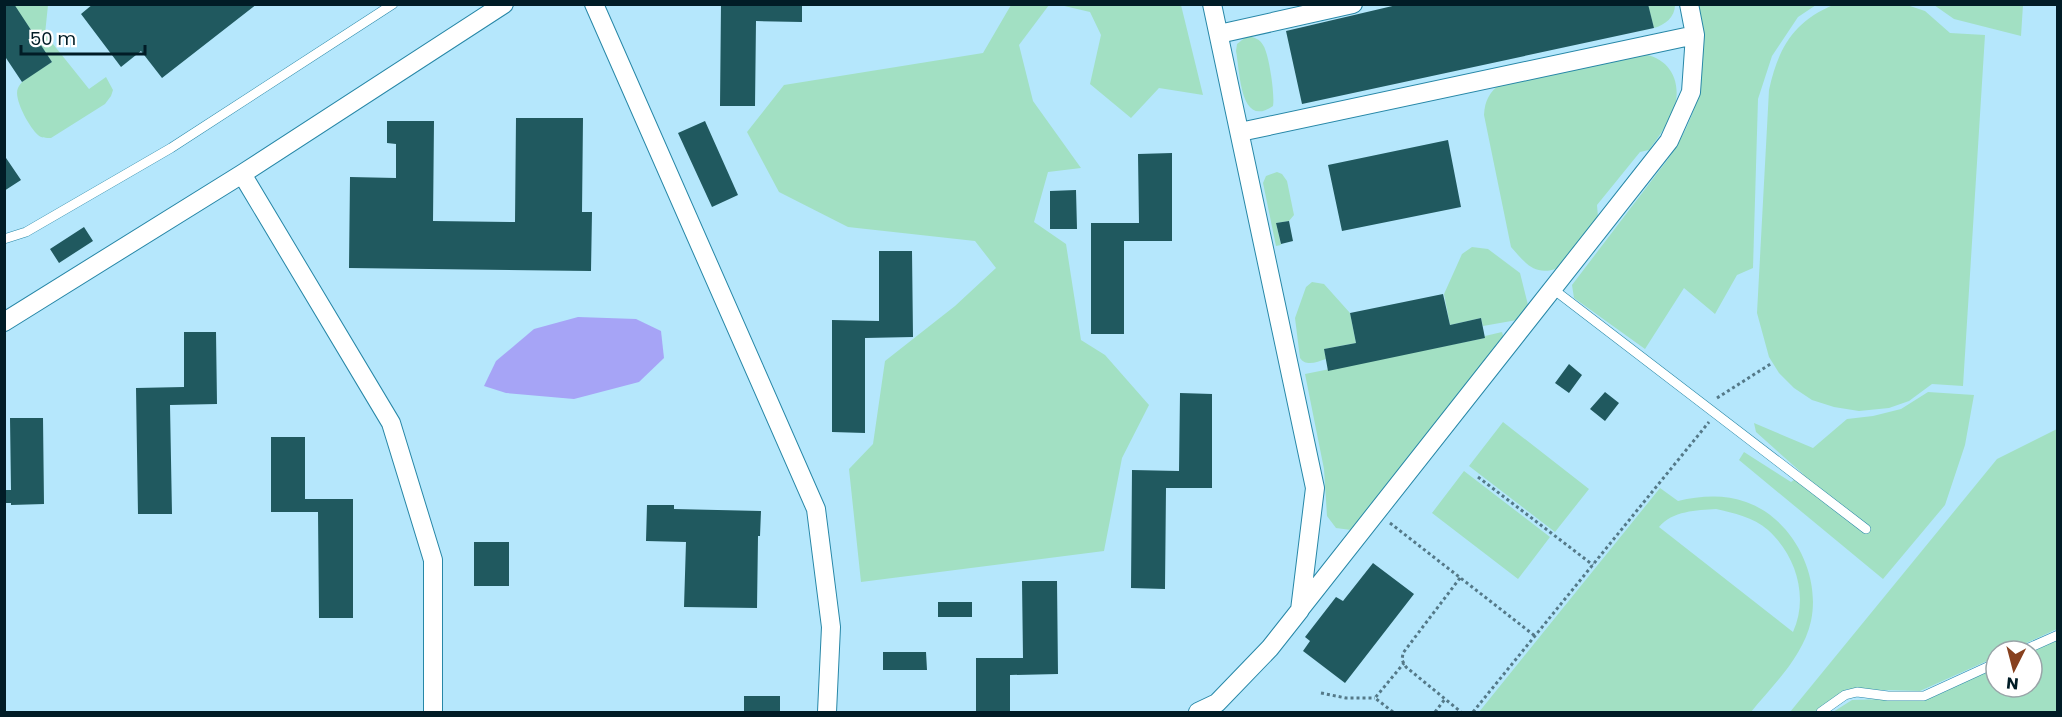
<svg xmlns="http://www.w3.org/2000/svg" width="2062" height="717" font-family="Poppins,sans-serif">
<style>
.green{fill:#a2e0c3;fill-rule:evenodd}
.water{fill:#a6a4f6}
.building{fill:#20595f}
.lines{fill:none;stroke-linecap:round;stroke-linejoin:round}
.lane-casing{stroke:#2787a7;stroke-width:10}
.street-casing{stroke:#2787a7;stroke-width:20}
.path{stroke:#547988;stroke-width:3;stroke-dasharray:3 3;stroke-linecap:butt}
.lane{stroke:#fff;stroke-width:9}
.street{stroke:#fff;stroke-width:18}
</style>
<rect width="100%" height="100%" fill="#b5e7fc"/>
<path class="green" d="M 14,5 L 48,5 L 45,34 L 89,89 L 106,77 L 113,90 L 111,96 L 105,104 L 51,138 C 46,138 41,138 38,135 C 29,127 13,98 18,88 C 23,77 42,69 52,62 Z
M 1011,5 L 1049,5 L 1019,45 L 1033,101 L 1081,168 L 1048,172 L 1034,222 L 1066,244 L 1081,340 L 1105,355 L 1149,405 L 1122,458 L 1104,551 L 861,582 L 849,469 L 873,444 L 885,361 L 955,306 L 996,268 L 975,241 L 848,227 L 779,192 L 747,132 L 784,85 L 983,53 Z
M 1060,5 L 1181,5 L 1203,95 L 1159,88 L 1131,118 L 1090,84 L 1101,35 L 1090,12 Z
M 1648,5 L 1675,5 C 1675,17 1665,25 1654,28 Z
M 1696,5 L 1816,5 L 1798,17 L 1772,56 L 1758,99 L 1753,268 L 1737,275 L 1715,314 L 1684,288 L 1645,349 L 1574,298 L 1572,285 L 1668,159 C 1703,109 1709,64 1696,5 Z
M 1833,5 L 1907,5 L 1925,11 L 1950,33 L 1985,35 L 1963,386 L 1932,384 L 1909,401 L 1889,408 L 1859,411 L 1834,407 L 1812,400 L 1794,388 L 1779,373 L 1769,357 L 1757,313 L 1769,90 C 1778,49 1793,22 1833,5 Z
M 1934,5 L 2023,5 L 2021,36 L 1954,19 Z
M 1247,36 C 1254,37 1260,39 1263,45 C 1269,53 1275,96 1273,106 C 1240,129 1240,72 1236,51 L 1237,44 Z
M 1642,54 C 1666,57 1680,76 1676,101 C 1673,117 1659,137 1649,150 L 1640,152 L 1597,205 L 1598,217 L 1558,268 C 1535,277 1525,263 1511,247 L 1484,115 C 1485,100 1489,93 1501,83 Z
M 1277,172 L 1282,174 L 1287,181 L 1294,215 L 1289,221 L 1276,223 L 1281,245 L 1276,246 L 1263,183 L 1266,176 Z
M 1472,247 L 1488,249 L 1520,273 L 1528,305 L 1517,320 L 1483,326 L 1481,318 L 1450,325 L 1444,294 L 1462,254 Z
M 1312,282 L 1324,284 L 1350,313 L 1356,343 L 1324,349 L 1326,359 C 1317,362 1306,367 1300,358 L 1295,318 L 1306,287 Z
M 1502,332 L 1504,339 L 1351,530 L 1336,528 L 1327,516 L 1324,469 L 1305,374 L 1485,338 L 1485,336 Z
M 1928,392 L 1974,395 L 1965,445 L 1945,505 L 1883,579 L 1739,460 L 1744,452 L 1791,482 L 1803,474 L 1756,432 L 1754,423 L 1813,448 L 1847,419 L 1873,416 L 1901,409 Z
M 1503,422 L 1589,489 L 1555,532 L 1469,466 Z
M 2057,429 L 2057,629 L 2009,651 L 1996,651 L 1996,657 L 1920,691 L 1847,689 L 1814,712 L 1790,712 L 1997,459 Z
M 1464,471 L 1550,537 L 1518,579 L 1432,513 Z
M 1660,488 L 1678,501 C 1700,496 1724,494 1746,502 C 1792,518 1821,574 1811,621 C 1803,657 1773,685 1751,712 L 1479,712 ZM 1716,509 C 1734,513 1753,517 1768,530 C 1796,555 1809,597 1793,632 L 1659,527 C 1672,511 1697,510 1716,509 Z
M 2057,640 L 2057,712 L 1833,712 L 1852,700 L 1914,698 L 1926,700 L 1996,668 L 1996,687 L 2032,687 L 2032,652 Z"/>
<path class="water" d="M 578,317 L 636,319 L 661,331 L 664,358 L 639,382 L 574,399 L 506,393 L 484,386 L 496,361 L 534,329 Z"/>
<path class="building" d="M 4,4 L 14,4 L 52,62 L 22,82 L 4,55 Z
M 93,4 L 257,4 L 162,78 L 141,51 L 121,67 L 81,14 Z
M 721,4 L 802,4 L 802,22 L 756,21 L 755,106 L 720,106 Z
M 1401,4 L 1648,4 L 1654,28 L 1302,104 L 1286,31 Z
M 516,118 L 583,118 L 582,212 L 592,212 L 591,271 L 349,268 L 350,177 L 396,178 L 396,144 L 387,143 L 387,121 L 434,121 L 433,221 L 515,222 Z
M 705,121 L 738,195 L 712,207 L 678,133 Z
M 1448,140 L 1461,207 L 1342,231 L 1328,165 Z
M 1172,153 L 1172,241 L 1124,241 L 1124,334 L 1091,334 L 1091,223 L 1139,223 L 1138,154 Z
M 4,155 L 21,180 L 4,191 Z
M 1076,190 L 1077,229 L 1050,229 L 1050,191 Z
M 1289,221 L 1293,241 L 1281,244 L 1276,223 Z
M 84,227 L 93,241 L 59,263 L 50,249 Z
M 879,251 L 912,251 L 913,337 L 865,338 L 865,433 L 832,432 L 832,320 L 879,321 Z
M 1443,294 L 1450,325 L 1481,318 L 1485,338 L 1328,371 L 1324,349 L 1356,343 L 1350,313 Z
M 184,332 L 216,332 L 217,404 L 170,405 L 172,514 L 138,514 L 136,388 L 184,387 Z
M 1569,364 L 1582,375 L 1569,393 L 1555,383 Z
M 1605,392 L 1619,403 L 1605,421 L 1590,409 Z
M 1180,393 L 1212,394 L 1212,488 L 1166,488 L 1165,589 L 1131,588 L 1132,470 L 1179,471 Z
M 10,418 L 43,418 L 44,504 L 11,505 L 11,503 L 4,503 L 4,490 L 11,490 Z
M 271,437 L 305,437 L 305,499 L 353,499 L 353,618 L 319,618 L 318,512 L 271,512 Z
M 647,505 L 674,505 L 674,509 L 761,511 L 760,536 L 758,536 L 757,608 L 684,607 L 686,542 L 646,541 Z
M 474,542 L 509,542 L 509,586 L 474,586 Z
M 1373,563 L 1414,594 L 1345,683 L 1303,651 L 1310,641 L 1305,637 L 1336,597 L 1343,601 Z
M 1022,581 L 1057,581 L 1058,674 L 1010,675 L 1010,712 L 976,712 L 976,658 L 1023,658 Z
M 938,602 L 972,602 L 972,617 L 938,617 Z
M 883,652 L 926,652 L 927,670 L 883,670 Z
M 744,696 L 780,696 L 780,712 L 744,712 Z"/>
<g class="lines">
<defs>
<path id="lane" d="M 4,239 L 26,232 L 171,148 L 393,4
M 1553,289 L 1866,529
M 2022,651 L 2058,635
M 1821,712 L 1845,695 L 1857,692 L 1888,696 L 1924,696 L 1996,663"/>
<path id="street" d="M 594,4 L 816,509 L 831,627 L 827,712
M 1219,34 L 1353,4
M 1240,132 L 1695,35
M 242,174 L 391,423 L 433,560 L 433,712
M 4,322 L 242,174 L 504,4
M 1301,608 L 1669,141 L 1691,92 L 1695,35 L 1689,4
M 1198,712 L 1217,703 L 1270,648 L 1300,610 L 1315,488 L 1212,4"/>
</defs>
<use href="#lane" class="lane-casing"/>
<use href="#street" class="street-casing"/>
<path class="path" d="M 1717,398 L 1772,363
M 1478,477 L 1593,565
M 1390,523 L 1535,636
M 1460,578 L 1403,653 L 1402,660 L 1406,667 L 1461,712
M 1321,693 L 1346,698 L 1375,698
M 1393,712 L 1375,698 L 1404,663
M 1435,712 L 1445,699
M 1473,712 L 1709,422"/>
<use href="#lane" class="lane"/>
<use href="#street" class="street"/>
</g>
<rect width="2062" height="717" fill="none" stroke="#011c26" stroke-width="12"/>
<g transform="translate(2014 669) rotate(186)"><circle r="28" fill="#ffffff" stroke="#99a4a8" stroke-width="1.5"/>
<path d="M0-4.5L10 22L0 15L-10 22Z" fill="#87401e"/>
<text y="-9" font-size="16" font-weight="bold" text-anchor="middle" fill="#011c26">N</text>
</g>
<path d="M21 45v9h124v-9" fill="none" stroke="#011c26" stroke-width="3"/>
<text x="30" y="45" font-size="18" fill="#011c26" stroke="#ffffff" stroke-width="4.5" paint-order="stroke">50 m</text>
</svg>
